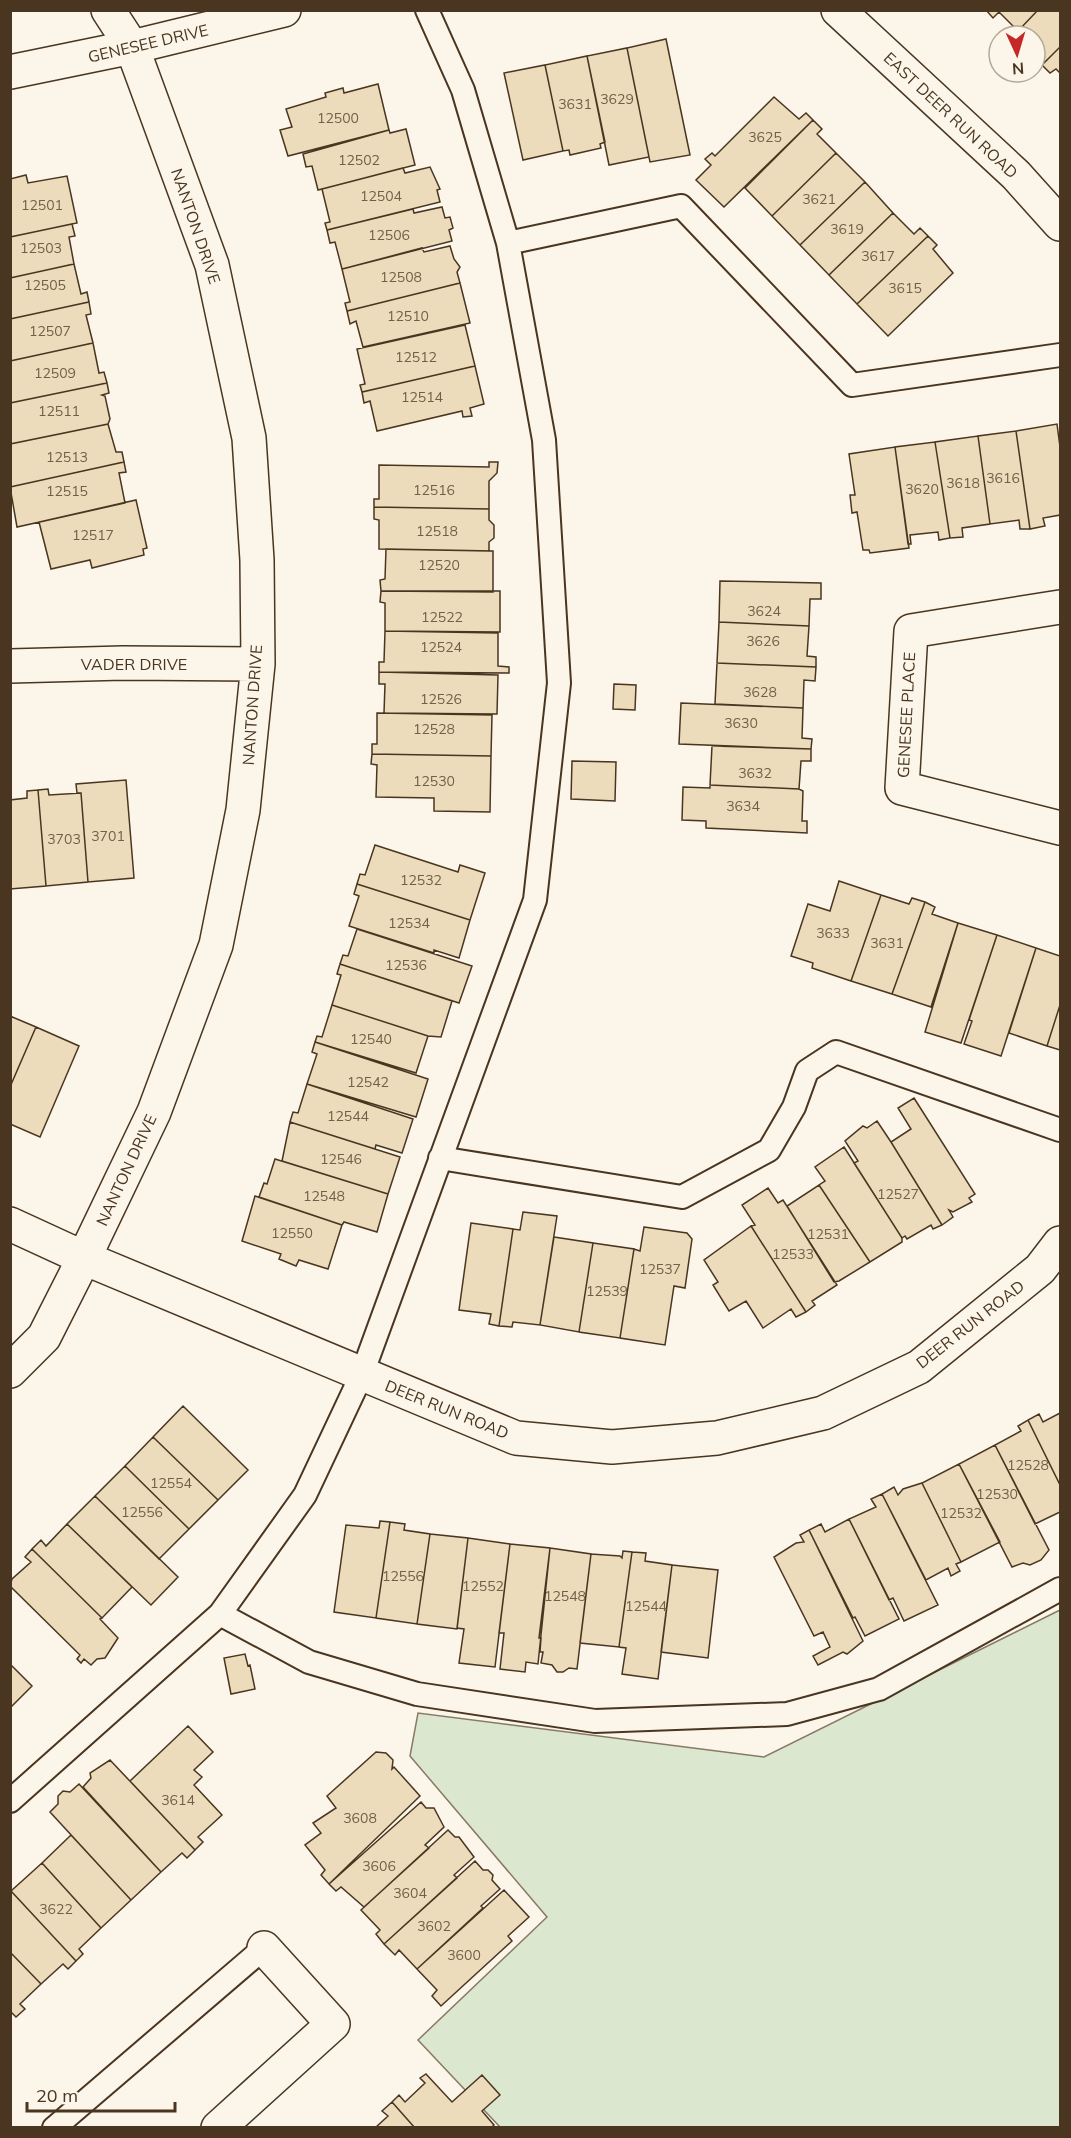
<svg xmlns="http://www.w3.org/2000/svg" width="1071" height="2138" font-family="Mulish,sans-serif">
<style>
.green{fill:#dce7d0;stroke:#887966;stroke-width:1.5}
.building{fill:#ecdcbc;stroke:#4a3520;stroke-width:1.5}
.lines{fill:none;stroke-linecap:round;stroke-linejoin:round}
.service-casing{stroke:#4a3520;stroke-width:26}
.minor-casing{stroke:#4a3520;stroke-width:36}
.service{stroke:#fbf6e9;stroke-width:22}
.minor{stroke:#fbf6e9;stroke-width:33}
.labels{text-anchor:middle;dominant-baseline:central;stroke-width:4.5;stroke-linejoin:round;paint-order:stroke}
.number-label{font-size:14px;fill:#725f47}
.street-label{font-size:16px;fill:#4a3520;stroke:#fbf6e9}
</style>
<rect width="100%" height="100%" fill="#fbf6e9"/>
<path class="green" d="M 1060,1610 L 1060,2127 L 500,2127 L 418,2040 L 547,1917 L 410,1756 L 418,1713 L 764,1757 Z"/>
<path class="building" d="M 986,10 L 1038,10 L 1018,31 L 999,12 L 993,18 Z
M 1038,10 L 1060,10 L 1060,47 L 1042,65 L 1035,57 L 1039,53 L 1035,48 L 1035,36 L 1023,36 L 1018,31 Z
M 666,39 L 690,155 L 650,162 L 627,48 Z
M 1060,47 L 1060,73 L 1056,69 L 1050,73 L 1042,65 Z
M 627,48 L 649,157 L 609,165 L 587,56 Z
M 587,56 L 605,142 L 600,144 L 601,148 L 570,155 L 569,150 L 563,151 L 545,65 Z
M 545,65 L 563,151 L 523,160 L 504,73 Z
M 378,84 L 389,130 L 288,156 L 280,130 L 292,127 L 286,109 L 326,97 L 325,93 L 343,88 L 344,93 Z
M 774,97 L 799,119 L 806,113 L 813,120 L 724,207 L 696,180 L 711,165 L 705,159 L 712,153 L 715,156 Z
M 813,120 L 822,129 L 817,134 L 836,153 L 772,216 L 745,188 Z
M 406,129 L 415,165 L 318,190 L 312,166 L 306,167 L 303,154 L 389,130 L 390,133 Z
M 836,153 L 865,182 L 800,245 L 772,216 Z
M 430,167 L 440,189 L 437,190 L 440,202 L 327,230 L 325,223 L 330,222 L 322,189 L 403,168 L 405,173 Z
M 26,175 L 28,183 L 67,176 L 77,223 L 10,237 L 10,179 Z
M 865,182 L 893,213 L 829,275 L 800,245 Z
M 442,207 L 445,218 L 450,217 L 453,228 L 449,230 L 452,241 L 342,269 L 335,242 L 330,243 L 327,230 L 413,209 L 414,213 Z
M 893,213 L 914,234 L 920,228 L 928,236 L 857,304 L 829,275 Z
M 72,224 L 75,236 L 69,237 L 74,264 L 10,278 L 10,237 Z
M 928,236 L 937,245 L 933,249 L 953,273 L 888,336 L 857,304 Z
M 450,246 L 454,259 L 460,267 L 457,272 L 460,283 L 347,311 L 345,303 L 350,302 L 342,269 L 422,248 L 424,252 Z
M 74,264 L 81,294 L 87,292 L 89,302 L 10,319 L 10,278 Z
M 460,283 L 470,323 L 363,347 L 356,321 L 350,324 L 347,311 Z
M 89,302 L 91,314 L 86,315 L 93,343 L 10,361 L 10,319 Z
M 465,325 L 475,366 L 362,392 L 360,385 L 365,384 L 357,349 Z
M 93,343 L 99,373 L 104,372 L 107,383 L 10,403 L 10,361 Z
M 475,366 L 484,404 L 470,408 L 472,416 L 463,417 L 462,411 L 377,431 L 370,401 L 364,403 L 362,392 Z
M 107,383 L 109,393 L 102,395 L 105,396 L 110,419 L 108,424 L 10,444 L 10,403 Z
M 108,424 L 116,452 L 122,452 L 124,462 L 10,487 L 10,444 Z
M 1057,424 L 1060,447 L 1060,515 L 1043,518 L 1045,526 L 1030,529 L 1016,431 Z
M 1016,431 L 1030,529 L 1020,529 L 1019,520 L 990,524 L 978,436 Z
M 978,436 L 990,524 L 962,528 L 963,537 L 950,538 L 935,442 Z
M 935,442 L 950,538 L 939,540 L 938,532 L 910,535 L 911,544 L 908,544 L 895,447 Z
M 895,447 L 909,548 L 870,553 L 869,550 L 863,550 L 857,512 L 852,513 L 850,495 L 855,495 L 849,454 Z
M 124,462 L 126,472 L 119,473 L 125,503 L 17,527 L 10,487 Z
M 489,462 L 498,462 L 497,473 L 489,481 L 489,509 L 374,507 L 374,499 L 379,499 L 379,465 L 489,467 Z
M 136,500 L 147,548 L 143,549 L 144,555 L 92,568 L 90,560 L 51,569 L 39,522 Z
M 374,507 L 489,509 L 489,520 L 494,525 L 494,538 L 489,542 L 489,551 L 379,549 L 379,520 L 374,519 Z
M 386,549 L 493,551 L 493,592 L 381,591 L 380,580 L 385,579 Z
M 720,581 L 821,583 L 821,599 L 810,599 L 809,626 L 719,622 Z
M 381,591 L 500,591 L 500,632 L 385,631 L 385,603 L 380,602 Z
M 719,622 L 809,626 L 807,656 L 816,657 L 816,667 L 717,663 Z
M 385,631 L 498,633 L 498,666 L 509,667 L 509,673 L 379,672 L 379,662 L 384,662 Z
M 717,663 L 816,667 L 815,681 L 804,680 L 803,708 L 715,704 Z
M 379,672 L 498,675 L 497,714 L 384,713 L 385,684 L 379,684 Z
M 614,684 L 636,685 L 635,710 L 613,709 Z
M 681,703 L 803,708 L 802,738 L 812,739 L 811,749 L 679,744 Z
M 377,713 L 492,715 L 491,756 L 372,754 L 372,744 L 377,744 Z
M 712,746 L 811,749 L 811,761 L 801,761 L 799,789 L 710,785 Z
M 372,754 L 491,756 L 490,812 L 434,811 L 434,798 L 376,797 L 377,765 L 371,764 Z
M 572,761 L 616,762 L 615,801 L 571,799 Z
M 126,780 L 134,878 L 88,882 L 81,793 L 77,793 L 76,784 Z
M 710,785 L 799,789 L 803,791 L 802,821 L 807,821 L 807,833 L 706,828 L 706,821 L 682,820 L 683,787 L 710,788 Z
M 48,789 L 49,795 L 81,793 L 88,882 L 46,886 L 38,790 Z
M 38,790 L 46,886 L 10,889 L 10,800 L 27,798 L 27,791 Z
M 375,845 L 458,872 L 460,865 L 485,873 L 470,920 L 357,884 L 360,874 L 365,875 Z
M 839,881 L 881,895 L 851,981 L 812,968 L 813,963 L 791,956 L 808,904 L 830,911 Z
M 357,884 L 470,920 L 459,958 L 434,950 L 434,953 L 349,926 L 359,896 L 354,894 Z
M 881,895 L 909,904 L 912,898 L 925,902 L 892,994 L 851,981 Z
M 925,902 L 935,907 L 932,914 L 958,923 L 931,1007 L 892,994 Z
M 958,923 L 997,935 L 961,1043 L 925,1032 Z
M 357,929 L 472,966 L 459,1003 L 340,964 L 343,955 L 348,956 Z
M 997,935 L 1036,948 L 1001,1056 L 964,1044 L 972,1021 L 969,1020 Z
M 1036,948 L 1060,956 L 1060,1005 L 1047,1046 L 1009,1033 Z
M 340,964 L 452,1001 L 441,1037 L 428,1036 L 332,1005 L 341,975 L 337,974 Z
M 332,1005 L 428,1036 L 416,1073 L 315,1042 L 317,1036 L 322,1037 Z
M 1060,1005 L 1060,1050 L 1047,1046 Z
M 10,1016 L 36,1027 L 10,1087 Z
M 36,1027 L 79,1046 L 40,1137 L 10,1124 L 10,1087 Z
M 315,1042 L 428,1079 L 416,1117 L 307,1084 L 317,1054 L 312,1052 Z
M 307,1084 L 413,1119 L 402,1153 L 376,1145 L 375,1149 L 290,1122 L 293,1112 L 298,1113 Z
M 914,1098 L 975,1194 L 969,1198 L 972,1202 L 953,1212 L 949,1210 L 953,1217 L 942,1225 L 891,1142 L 911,1129 L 898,1108 Z
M 877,1121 L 891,1142 L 942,1225 L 933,1229 L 931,1225 L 907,1239 L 905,1236 L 902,1238 L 854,1163 L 858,1161 L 845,1141 L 863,1126 L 867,1128 Z
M 290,1122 L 400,1157 L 388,1194 L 282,1161 Z
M 844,1147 L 902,1238 L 902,1242 L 870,1262 L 819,1185 L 825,1181 L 815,1167 Z
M 275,1159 L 388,1194 L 377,1232 L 344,1222 L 342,1225 L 259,1197 L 264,1183 L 267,1184 Z
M 819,1185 L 870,1262 L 839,1281 L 834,1282 L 787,1206 Z
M 768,1188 L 778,1203 L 783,1200 L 837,1285 L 812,1301 L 815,1305 L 806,1312 L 751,1226 L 755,1225 L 742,1205 Z
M 255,1196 L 342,1225 L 328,1269 L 299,1260 L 296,1266 L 279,1259 L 281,1254 L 242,1241 Z
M 523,1212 L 557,1216 L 540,1325 L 513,1322 L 512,1327 L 499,1326 L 513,1229 L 520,1230 Z
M 471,1223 L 513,1229 L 499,1326 L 489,1324 L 491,1314 L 459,1310 Z
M 751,1226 L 806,1312 L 796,1317 L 791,1309 L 763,1328 L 746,1301 L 729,1311 L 713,1285 L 718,1282 L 704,1260 Z
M 644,1227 L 687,1233 L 692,1239 L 685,1288 L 674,1286 L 665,1345 L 620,1338 L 634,1249 L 640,1251 Z
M 554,1237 L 593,1243 L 579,1332 L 540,1325 Z
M 593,1243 L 634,1249 L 620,1338 L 579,1332 Z
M 183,1406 L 248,1470 L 218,1500 L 153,1437 Z
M 1060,1413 L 1060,1485 L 1028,1420 L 1039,1414 L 1043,1422 Z
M 1028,1420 L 1060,1485 L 1060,1512 L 1035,1524 L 995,1445 L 1021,1431 L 1018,1426 Z
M 153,1437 L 218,1500 L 189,1529 L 125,1466 Z
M 995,1445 L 1049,1550 L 1041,1560 L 1030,1565 L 1023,1563 L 1012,1567 L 959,1464 Z
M 959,1464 L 1000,1542 L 961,1562 L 922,1483 Z
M 125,1466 L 189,1529 L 159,1559 L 95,1496 Z
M 922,1483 L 961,1562 L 956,1564 L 960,1571 L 951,1576 L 948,1568 L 926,1580 L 882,1494 L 894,1487 L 898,1495 L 903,1489 Z
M 882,1494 L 938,1605 L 904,1621 L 893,1598 L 889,1600 L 849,1519 L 876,1507 L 871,1499 Z
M 95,1496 L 178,1577 L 151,1605 L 67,1524 Z
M 849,1519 L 899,1619 L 865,1636 L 855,1617 L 853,1618 L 809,1530 L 821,1524 L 825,1532 Z
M 380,1521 L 390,1522 L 376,1618 L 334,1612 L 346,1525 L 379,1528 Z
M 390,1522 L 405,1524 L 404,1530 L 430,1534 L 417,1624 L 376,1618 Z
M 67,1524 L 132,1587 L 102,1618 L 32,1549 L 41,1540 L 46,1546 Z
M 809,1530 L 863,1641 L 847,1654 L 843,1652 L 818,1665 L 813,1656 L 830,1647 L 823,1632 L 814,1636 L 774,1557 L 796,1543 L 804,1542 L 800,1535 Z
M 430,1534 L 468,1538 L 457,1629 L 417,1624 Z
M 468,1538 L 510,1544 L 495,1667 L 459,1663 L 464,1629 L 457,1628 Z
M 510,1544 L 550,1548 L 538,1664 L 526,1662 L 525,1672 L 500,1669 L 504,1633 L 499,1633 Z
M 550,1548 L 591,1554 L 577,1669 L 569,1668 L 563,1672 L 557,1672 L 552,1665 L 541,1663 L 543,1652 L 540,1652 L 541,1638 L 539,1638 Z
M 32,1549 L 102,1618 L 100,1619 L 118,1638 L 105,1658 L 97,1659 L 91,1665 L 84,1659 L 81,1663 L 77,1659 L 80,1655 L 10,1586 L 12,1579 L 31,1562 L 25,1557 Z
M 623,1551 L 632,1552 L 619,1647 L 580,1643 L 591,1554 L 620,1556 L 622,1558 Z
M 632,1552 L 646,1553 L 645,1561 L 672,1565 L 658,1679 L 622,1674 L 626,1648 L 619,1647 Z
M 672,1565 L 718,1570 L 708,1658 L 661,1652 Z
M 245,1654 L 248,1666 L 250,1665 L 255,1689 L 231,1694 L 224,1658 Z
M 10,1664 L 32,1686 L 10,1708 Z
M 188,1726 L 213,1752 L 194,1770 L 202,1777 L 194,1785 L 222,1815 L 198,1837 L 203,1842 L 195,1850 L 130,1781 Z
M 376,1752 L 386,1753 L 393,1760 L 392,1769 L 394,1767 L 420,1796 L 329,1884 L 321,1875 L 325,1870 L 305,1845 L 321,1833 L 313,1823 L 336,1808 L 327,1796 Z
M 110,1760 L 195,1850 L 187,1858 L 182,1853 L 161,1872 L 83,1787 L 91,1778 L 90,1773 Z
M 79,1784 L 161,1872 L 131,1900 L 50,1812 L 58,1804 L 58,1796 L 63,1791 L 70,1792 Z
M 421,1802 L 426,1808 L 434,1808 L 444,1827 L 425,1845 L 429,1848 L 364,1907 L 341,1887 L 336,1891 L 329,1884 Z
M 448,1830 L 455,1837 L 459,1837 L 474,1857 L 454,1875 L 457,1878 L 384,1944 L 376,1934 L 380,1930 L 361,1910 Z
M 71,1835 L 131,1900 L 101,1928 L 42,1863 Z
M 475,1861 L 483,1870 L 488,1870 L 493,1875 L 492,1880 L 500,1889 L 481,1906 L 483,1908 L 417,1969 L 399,1950 L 395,1955 L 384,1944 Z
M 42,1863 L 101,1928 L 79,1949 L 83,1954 L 76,1961 L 11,1891 Z
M 504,1890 L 529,1917 L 508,1936 L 512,1941 L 441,2006 L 432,1996 L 437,1990 L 417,1969 Z
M 11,1891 L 76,1961 L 68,1969 L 63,1964 L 41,1984 L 10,1952 Z
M 10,1952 L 41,1984 L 20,2004 L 25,2009 L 16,2017 L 10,2011 Z
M 426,2074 L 452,2102 L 482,2075 L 500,2095 L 482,2111 L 494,2125 L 491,2128 L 415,2128 L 392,2102 L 399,2095 L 405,2102 L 425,2083 L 420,2078 Z
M 392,2102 L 415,2128 L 375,2128 L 388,2116 L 382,2111 Z"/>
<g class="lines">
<defs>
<path id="service" d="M 427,10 L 463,90 L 508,243 L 681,206 L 852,385 L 1060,355
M 440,1158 L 682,1197 L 769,1150 L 794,1107 L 807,1071 L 836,1052 L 1060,1130
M 220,1614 L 309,1662 L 417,1694 L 595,1721 L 787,1714 L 879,1689 L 1060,1589
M 10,1801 L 220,1614 L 305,1495 L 362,1374 L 535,900 L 559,683 L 544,440 L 508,243
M 54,2128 L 264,1948"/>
<path id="minor" d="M 838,10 L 1016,175 L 1060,224
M 10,72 L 132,47 L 284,10
M 1060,607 L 911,631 L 902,788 L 1060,828
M 10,666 L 123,663 L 258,664
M 10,1224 L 84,1258 L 516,1438 L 612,1447 L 717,1438 L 823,1413 L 919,1367 L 1040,1269 L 1060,1243
M 10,1371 L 44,1337 L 84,1258 L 154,1112 L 216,945 L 243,810 L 258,664 L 257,560 L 249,438 L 212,265 L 132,47 L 108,10
M 218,2128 L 333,2024 L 264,1948"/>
</defs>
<use href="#service" class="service-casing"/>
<use href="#minor" class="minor-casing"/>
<use href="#service" class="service"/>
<use href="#minor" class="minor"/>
</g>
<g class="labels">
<g class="number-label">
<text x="617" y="99">3629</text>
<text x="575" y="104">3631</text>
<text x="338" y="118">12500</text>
<text x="765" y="137">3625</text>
<text x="359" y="160">12502</text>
<text x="381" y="196">12504</text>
<text x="819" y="199">3621</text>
<text x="42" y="205">12501</text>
<text x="847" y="229">3619</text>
<text x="389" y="235">12506</text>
<text x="41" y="248">12503</text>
<text x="878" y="256">3617</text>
<text x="401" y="277">12508</text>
<text x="45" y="285">12505</text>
<text x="905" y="288">3615</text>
<text x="408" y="316">12510</text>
<text x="50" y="331">12507</text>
<text x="416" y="357">12512</text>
<text x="55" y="373">12509</text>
<text x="422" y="397">12514</text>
<text x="59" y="411">12511</text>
<text x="67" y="457">12513</text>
<text x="1003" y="478">3616</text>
<text x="963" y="483">3618</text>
<text x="922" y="489">3620</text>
<text x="434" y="490">12516</text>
<text x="67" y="491">12515</text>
<text x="437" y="531">12518</text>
<text x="93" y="535">12517</text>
<text x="439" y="565">12520</text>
<text x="764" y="611">3624</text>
<text x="442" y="617">12522</text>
<text x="763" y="641">3626</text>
<text x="441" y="647">12524</text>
<text x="760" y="692">3628</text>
<text x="441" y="699">12526</text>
<text x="741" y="723">3630</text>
<text x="434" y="729">12528</text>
<text x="755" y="773">3632</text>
<text x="434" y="781">12530</text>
<text x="743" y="806">3634</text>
<text x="108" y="836">3701</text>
<text x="64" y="839">3703</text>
<text x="421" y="880">12532</text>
<text x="409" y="923">12534</text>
<text x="833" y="933">3633</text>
<text x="887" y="943">3631</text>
<text x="406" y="965">12536</text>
<text x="371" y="1039">12540</text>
<text x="368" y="1082">12542</text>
<text x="348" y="1116">12544</text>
<text x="341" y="1159">12546</text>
<text x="898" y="1194">12527</text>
<text x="324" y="1196">12548</text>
<text x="292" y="1233">12550</text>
<text x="828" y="1234">12531</text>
<text x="793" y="1254">12533</text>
<text x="660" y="1269">12537</text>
<text x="607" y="1291">12539</text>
<text x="1028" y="1465">12528</text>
<text x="171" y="1483">12554</text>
<text x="997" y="1494">12530</text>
<text x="142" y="1512">12556</text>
<text x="961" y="1513">12532</text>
<text x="403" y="1576">12556</text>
<text x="483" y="1586">12552</text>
<text x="565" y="1596">12548</text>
<text x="646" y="1606">12544</text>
<text x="178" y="1800">3614</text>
<text x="360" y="1818">3608</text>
<text x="379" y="1866">3606</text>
<text x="410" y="1893">3604</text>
<text x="56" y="1909">3622</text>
<text x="434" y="1926">3602</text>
<text x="464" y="1955">3600</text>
</g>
<g class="street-label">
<text transform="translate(148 43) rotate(-13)">GENESEE DRIVE</text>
<text transform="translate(951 115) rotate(43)">EAST DEER RUN ROAD</text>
<text transform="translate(196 226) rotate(71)">NANTON DRIVE</text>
<text x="134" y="664">VADER DRIVE</text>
<text transform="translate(252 705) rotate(-86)">NANTON DRIVE</text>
<text transform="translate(906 715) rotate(-87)">GENESEE PLACE</text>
<text transform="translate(126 1170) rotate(-65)">NANTON DRIVE</text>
<text transform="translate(970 1324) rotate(-38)">DEER RUN ROAD</text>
<text transform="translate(447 1409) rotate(22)">DEER RUN ROAD</text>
</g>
</g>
<rect width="1071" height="2138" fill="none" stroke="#4a3520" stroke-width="24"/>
<g transform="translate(1017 54) rotate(176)"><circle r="28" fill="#fbf6e9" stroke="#b4a999" stroke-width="1.5"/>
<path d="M0-4.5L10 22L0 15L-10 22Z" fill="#c62828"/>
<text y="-9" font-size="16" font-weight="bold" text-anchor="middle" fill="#4a3520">N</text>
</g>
<path d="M27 2102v9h148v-9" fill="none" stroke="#4a3520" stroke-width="3"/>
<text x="36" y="2102" font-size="18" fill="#4a3520" stroke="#fbf6e9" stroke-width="4.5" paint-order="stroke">20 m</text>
</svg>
